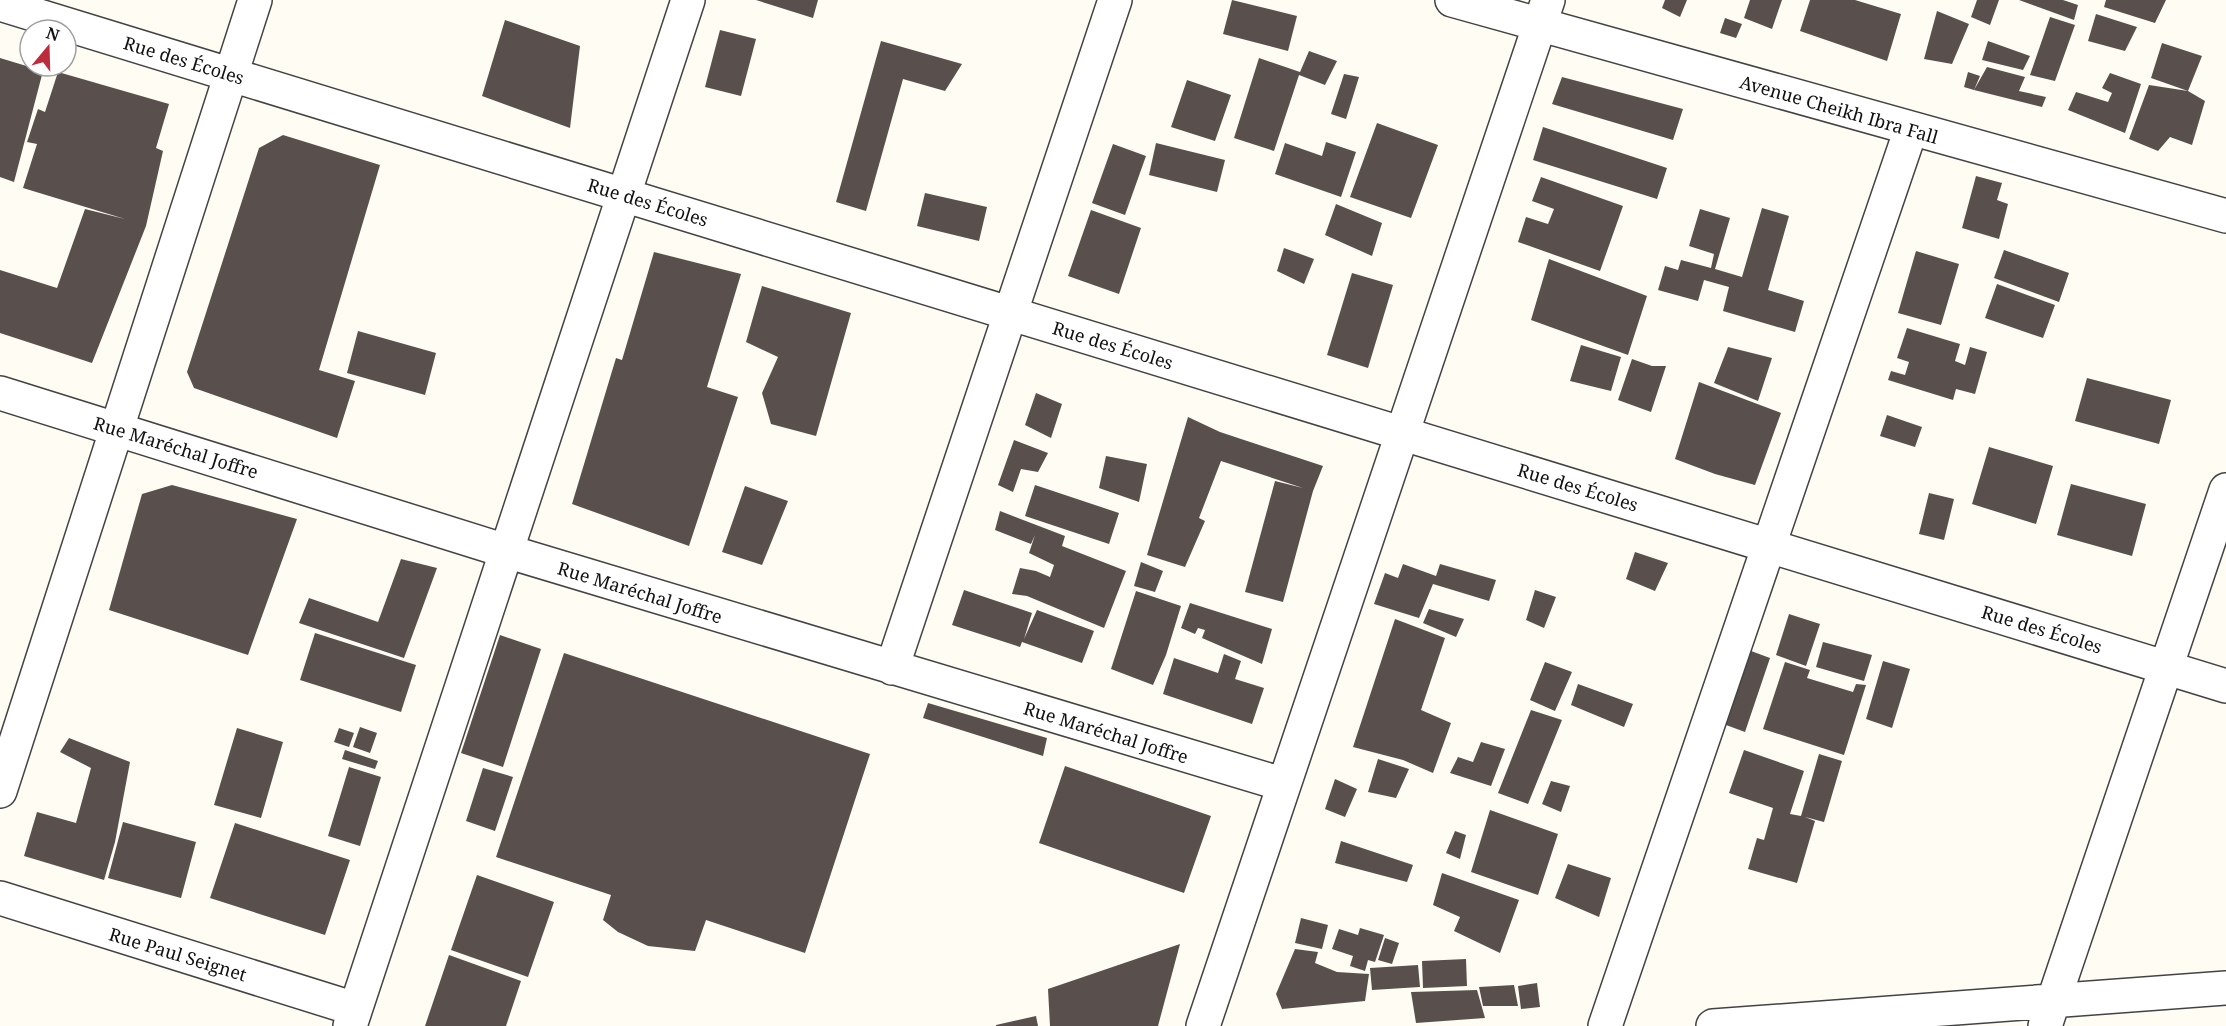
<svg xmlns="http://www.w3.org/2000/svg" width="2226" height="1026" font-family="'Noto Serif',serif">
<style>
.building{fill:#59504d}
.lines{fill:none;stroke-linecap:round;stroke-linejoin:round}
.minor-casing{stroke:#434343;stroke-width:36}
.minor{stroke:#fff;stroke-width:33}
.labels{text-anchor:middle;dominant-baseline:central;stroke-width:6;stroke-linejoin:round;paint-order:stroke}
.street-label{font-size:18px;fill:#101010;stroke:#fff}
</style>
<rect width="100%" height="100%" fill="#fffcf4"/>
<path class="building" d="M 756,0 L 818,0 L 813,18 Z
M 1232,0 L 1297,16 L 1288,51 L 1223,34 Z
M 1665,0 L 1687,0 L 1680,17 L 1662,8 Z
M 1750,0 L 1782,0 L 1772,29 L 1744,18 Z
M 1810,0 L 1855,0 L 1901,14 L 1887,61 L 1800,31 Z
M 1977,0 L 1999,0 L 1990,25 L 1971,17 Z
M 2019,0 L 2063,0 L 2078,5 L 2074,20 Z
M 2106,0 L 2166,0 L 2155,23 L 2104,7 Z
M 1937,11 L 1969,24 L 1952,64 L 1924,59 Z
M 2096,14 L 2137,27 L 2125,51 L 2088,41 Z
M 2050,17 L 2075,25 L 2055,81 L 2030,75 Z
M 1725,18 L 1742,24 L 1736,38 L 1720,33 Z
M 505,20 L 580,46 L 570,128 L 482,96 Z
M 720,30 L 756,39 L 741,96 L 705,87 Z
M 881,41 L 962,64 L 945,91 L 903,79 L 866,211 L 836,202 Z
M 1988,41 L 2030,56 L 2023,70 L 1982,60 Z
M 2162,43 L 2202,56 L 2188,91 L 2205,101 L 2192,145 L 2170,137 L 2158,151 L 2129,139 L 2149,85 L 2188,91 L 2151,78 Z
M 1309,51 L 1337,61 L 1325,85 L 1299,75 L 1274,151 L 1234,138 L 1259,58 L 1300,72 Z
M 0,58 L 43,71 L 14,182 L 0,177 Z
M 1987,67 L 2025,77 L 2019,91 L 2046,97 L 2042,107 L 1974,90 Z
M 58,72 L 169,104 L 156,148 L 163,151 L 146,226 L 92,363 L 0,333 L 0,270 L 57,288 L 85,209 L 125,219 L 23,188 L 37,144 L 27,142 L 38,109 L 45,112 Z
M 1968,72 L 1980,76 L 1974,90 L 1964,87 Z
M 2110,73 L 2141,84 L 2125,133 L 2068,110 L 2076,92 L 2108,102 L 2112,93 L 2102,88 Z
M 1344,74 L 1359,77 L 1346,119 L 1331,114 Z
M 1562,77 L 1683,109 L 1673,140 L 1552,104 Z
M 1187,80 L 1231,95 L 1215,141 L 1171,127 Z
M 1377,123 L 1438,145 L 1411,218 L 1350,197 Z
M 1543,127 L 1667,168 L 1657,199 L 1533,160 Z
M 283,135 L 380,165 L 319,370 L 355,381 L 337,438 L 194,388 L 187,372 L 259,148 Z
M 1326,142 L 1356,152 L 1341,197 L 1275,174 L 1285,143 L 1322,156 Z
M 1156,143 L 1225,160 L 1217,192 L 1149,175 Z
M 1113,144 L 1146,156 L 1125,215 L 1092,203 Z
M 1976,176 L 2002,183 L 1997,200 L 2008,204 L 1999,239 L 1962,228 Z
M 1541,177 L 1623,206 L 1600,271 L 1518,242 L 1526,217 L 1548,224 L 1554,209 L 1532,201 Z
M 925,193 L 987,207 L 979,241 L 917,226 Z
M 1336,204 L 1382,223 L 1372,256 L 1325,235 Z
M 1762,208 L 1789,216 L 1768,290 L 1804,301 L 1795,332 L 1723,311 L 1729,287 L 1704,280 L 1698,301 L 1658,290 L 1665,266 L 1678,270 L 1681,260 L 1711,268 L 1714,254 L 1689,246 L 1700,209 L 1730,218 L 1715,269 L 1742,277 Z
M 1091,210 L 1141,228 L 1119,294 L 1068,276 Z
M 1284,248 L 1314,259 L 1304,284 L 1277,271 Z
M 2004,250 L 2069,273 L 2059,302 L 1994,278 Z
M 1916,251 L 1959,264 L 1941,325 L 1898,313 Z
M 654,252 L 741,274 L 707,387 L 738,397 L 689,546 L 572,504 L 616,358 L 622,360 Z
M 1549,259 L 1647,296 L 1628,355 L 1531,320 Z
M 1352,273 L 1393,285 L 1368,368 L 1327,355 Z
M 1997,284 L 2055,305 L 2043,338 L 1985,318 Z
M 762,286 L 851,313 L 816,436 L 771,424 L 762,393 L 778,357 L 746,342 Z
M 1907,328 L 1960,344 L 1955,361 L 1965,365 L 1970,347 L 1987,352 L 1975,394 L 1956,389 L 1953,400 L 1888,380 L 1891,371 L 1905,375 L 1909,362 L 1897,358 Z
M 358,331 L 436,353 L 425,395 L 347,373 Z
M 1581,345 L 1621,357 L 1611,391 L 1570,381 Z
M 1728,347 L 1772,358 L 1758,401 L 1714,383 Z
M 1632,359 L 1652,366 L 1666,366 L 1651,412 L 1618,400 Z
M 2087,378 L 2171,400 L 2159,444 L 2075,421 Z
M 1699,382 L 1781,413 L 1755,485 L 1715,474 L 1675,459 Z
M 1036,393 L 1062,404 L 1051,438 L 1025,425 Z
M 1887,415 L 1922,427 L 1915,447 L 1880,436 Z
M 1188,417 L 1220,432 L 1323,466 L 1313,491 L 1283,602 L 1245,592 L 1275,481 L 1303,488 L 1221,461 L 1199,518 L 1205,521 L 1185,567 L 1147,555 Z
M 1014,440 L 1048,453 L 1038,472 L 1021,469 L 1013,492 L 998,485 Z
M 1989,447 L 2053,466 L 2036,524 L 1972,504 Z
M 1106,456 L 1147,464 L 1139,502 L 1099,488 Z
M 2071,484 L 2146,504 L 2132,556 L 2057,535 Z
M 172,485 L 297,519 L 248,655 L 109,610 L 142,494 Z
M 1035,485 L 1119,513 L 1109,544 L 1025,516 Z
M 745,486 L 788,501 L 762,565 L 722,552 Z
M 1929,493 L 1954,499 L 1944,540 L 1919,534 Z
M 1000,511 L 1065,536 L 1062,546 L 1126,571 L 1104,628 L 1027,596 L 1012,594 L 1020,568 L 1036,571 L 1050,577 L 1054,565 L 1029,553 L 1035,535 L 1031,544 L 995,530 Z
M 1635,552 L 1668,563 L 1655,591 L 1626,579 Z
M 401,559 L 437,568 L 404,658 L 299,623 L 309,598 L 378,622 Z
M 1141,562 L 1163,571 L 1155,592 L 1134,586 Z
M 1403,564 L 1436,576 L 1440,564 L 1496,580 L 1489,601 L 1433,584 L 1419,618 L 1374,604 L 1385,573 L 1398,578 Z
M 964,590 L 1032,613 L 1024,639 L 1037,610 L 1094,631 L 1082,663 L 1022,642 L 1020,647 L 952,625 Z
M 1535,590 L 1556,597 L 1544,628 L 1526,620 Z
M 1136,591 L 1181,606 L 1166,655 L 1153,685 L 1111,669 Z
M 1190,603 L 1272,629 L 1262,664 L 1202,638 L 1205,630 L 1198,628 L 1195,634 L 1181,628 Z
M 1429,609 L 1464,619 L 1456,637 L 1423,623 Z
M 1789,614 L 1820,624 L 1806,666 L 1776,655 Z
M 1395,619 L 1445,638 L 1421,710 L 1451,723 L 1433,773 L 1403,760 L 1353,747 Z
M 315,633 L 416,665 L 401,712 L 300,680 Z
M 500,635 L 541,649 L 503,767 L 461,753 Z
M 1823,642 L 1872,655 L 1864,681 L 1816,667 Z
M 1743,648 L 1770,658 L 1745,732 L 1718,722 Z
M 564,653 L 870,754 L 805,953 L 706,920 L 695,951 L 648,946 L 618,932 L 603,920 L 611,895 L 496,857 Z
M 1224,654 L 1241,661 L 1235,679 L 1264,688 L 1252,724 L 1163,694 L 1174,658 L 1218,673 Z
M 1883,661 L 1910,669 L 1892,728 L 1866,719 Z
M 1545,662 L 1572,672 L 1555,711 L 1530,700 Z
M 1785,662 L 1810,670 L 1807,678 L 1853,692 L 1856,684 L 1866,685 L 1844,755 L 1763,729 Z
M 1578,684 L 1633,704 L 1624,727 L 1571,705 Z
M 928,703 L 1047,738 L 1043,756 L 923,718 Z
M 1531,710 L 1562,720 L 1528,804 L 1498,793 Z
M 360,727 L 377,733 L 370,753 L 353,747 Z
M 237,728 L 283,742 L 261,818 L 214,805 Z
M 339,728 L 354,733 L 349,747 L 334,742 Z
M 69,738 L 130,762 L 115,842 L 104,880 L 24,856 L 37,812 L 76,823 L 91,768 L 60,752 Z
M 1481,742 L 1505,749 L 1491,786 L 1450,773 L 1458,757 L 1473,762 Z
M 345,750 L 378,761 L 375,769 L 342,759 Z
M 1744,750 L 1804,771 L 1790,814 L 1801,816 L 1819,754 L 1842,761 L 1824,822 L 1805,817 L 1815,821 L 1797,883 L 1748,869 L 1757,838 L 1764,840 L 1773,808 L 1729,793 Z
M 1378,759 L 1409,769 L 1396,798 L 1368,792 Z
M 1065,766 L 1211,816 L 1184,893 L 1039,843 Z
M 349,767 L 381,777 L 360,846 L 328,836 Z
M 483,768 L 513,777 L 495,831 L 466,821 Z
M 1335,779 L 1357,789 L 1345,817 L 1325,809 Z
M 1551,781 L 1570,786 L 1561,812 L 1542,804 Z
M 1490,810 L 1558,834 L 1538,895 L 1471,872 Z
M 123,822 L 196,842 L 181,898 L 108,878 Z
M 235,823 L 350,860 L 325,935 L 210,898 Z
M 1455,831 L 1466,835 L 1460,859 L 1446,853 Z
M 1341,841 L 1413,865 L 1407,882 L 1335,863 Z
M 1568,864 L 1611,878 L 1599,917 L 1555,898 Z
M 1442,873 L 1519,900 L 1500,953 L 1454,931 L 1460,917 L 1433,905 Z
M 477,875 L 554,902 L 528,977 L 451,950 Z
M 1301,918 L 1328,925 L 1322,949 L 1295,943 Z
M 1360,928 L 1384,935 L 1375,962 L 1368,960 L 1365,971 L 1350,966 L 1353,956 L 1332,949 L 1339,929 L 1358,935 Z
M 1385,938 L 1399,943 L 1392,964 L 1378,960 Z
M 1180,944 L 1158,1026 L 1050,1026 L 1048,989 Z
M 1295,949 L 1318,952 L 1315,963 L 1337,972 L 1369,974 L 1365,1001 L 1282,1009 L 1276,994 Z
M 449,955 L 521,981 L 506,1026 L 425,1026 Z
M 1466,959 L 1467,986 L 1423,988 L 1422,961 Z
M 1418,965 L 1420,987 L 1372,990 L 1370,968 Z
M 1537,983 L 1540,1007 L 1521,1009 L 1518,986 Z
M 1514,985 L 1518,1006 L 1483,1006 L 1479,987 Z
M 1477,990 L 1485,1018 L 1416,1023 L 1411,992 Z
M 1036,1016 L 1038,1026 L 996,1026 L 996,1025 Z"/>
<g class="lines">
<defs>
<path id="minor" d="M 1452,0 L 2226,216
M 0,4 L 2226,686
M 0,393 L 506,551 L 1282,784
M 892,668 L 1115,0
M 0,791 L 255,0
M 0,898 L 355,1009
M 350,1026 L 688,0
M 1203,1026 L 1548,0
M 1605,1026 L 1911,129
M 1713,1026 L 2226,988
M 2045,1026 L 2226,490"/>
</defs>
<use href="#minor" class="minor-casing"/>
<use href="#minor" class="minor"/>
</g>
<g class="labels">
<g class="street-label">
<text transform="translate(184 60) rotate(17)">Rue des Écoles</text>
<text transform="translate(1839 109) rotate(16)">Avenue Cheikh Ibra Fall</text>
<text transform="translate(648 202) rotate(17)">Rue des Écoles</text>
<text transform="translate(1113 345) rotate(17)">Rue des Écoles</text>
<text transform="translate(176 447) rotate(17)">Rue Maréchal Joffre</text>
<text transform="translate(1578 487) rotate(17)">Rue des Écoles</text>
<text transform="translate(640 592) rotate(17)">Rue Maréchal Joffre</text>
<text transform="translate(2042 629) rotate(17)">Rue des Écoles</text>
<text transform="translate(1106 732) rotate(17)">Rue Maréchal Joffre</text>
<text transform="translate(178 954) rotate(17)">Rue Paul Seignet</text>
</g>
</g>
<g transform="translate(48 48) rotate(19)"><circle r="28" fill="#ffffff" stroke="#9f9f9f" stroke-width="1.5"/>
<path d="M0-4.5L10 22L0 15L-10 22Z" fill="#bc2c3d"/>
<text y="-9" font-size="16" font-weight="bold" text-anchor="middle" fill="#101010">N</text>
</g>
</svg>
